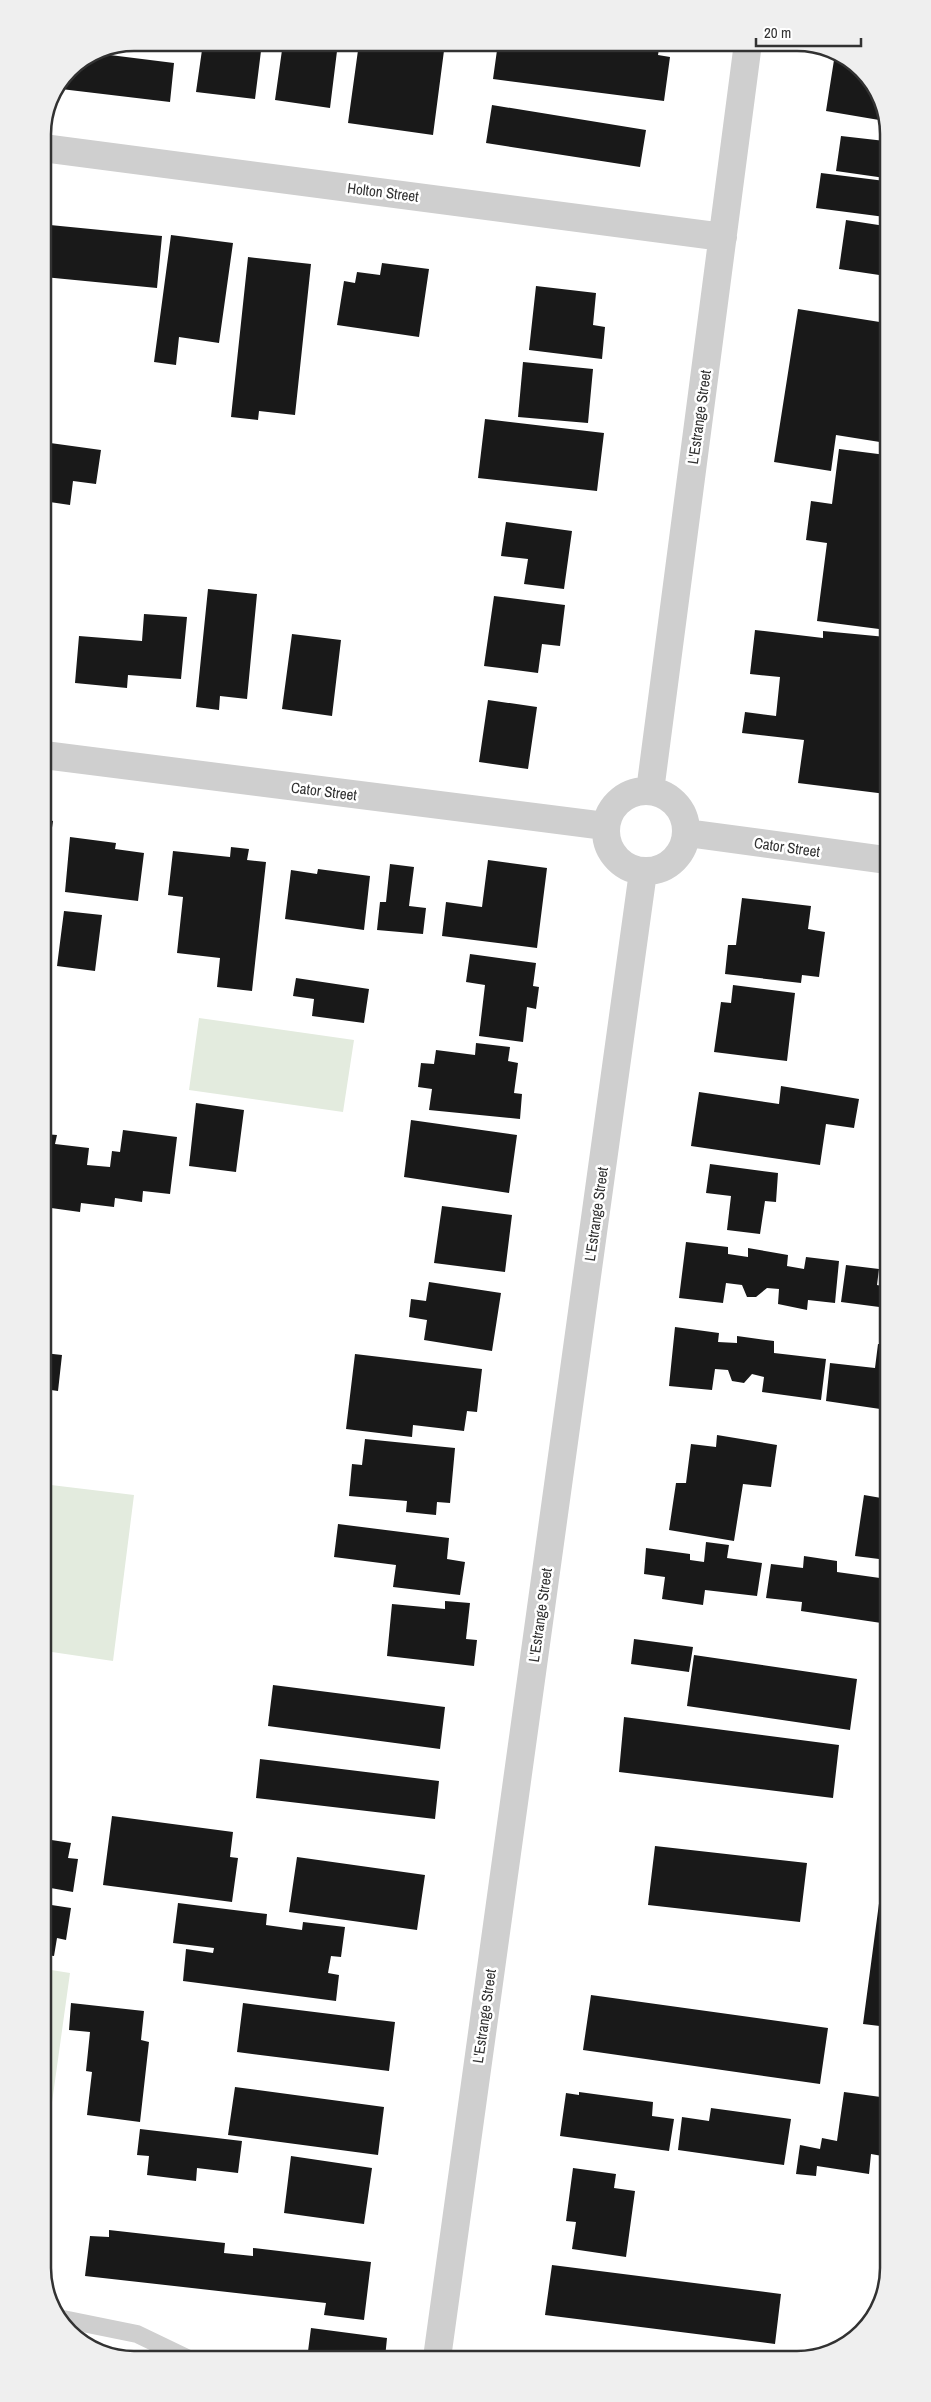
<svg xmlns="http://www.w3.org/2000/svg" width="931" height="2402" font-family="'Archivo Narrow',sans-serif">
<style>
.pitch{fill:#e3ebde}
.building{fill:#191919}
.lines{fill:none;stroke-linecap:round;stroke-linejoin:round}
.lane{stroke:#cfcfcf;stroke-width:18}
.street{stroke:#cfcfcf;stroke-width:28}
.labels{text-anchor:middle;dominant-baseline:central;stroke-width:5;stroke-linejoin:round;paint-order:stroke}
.street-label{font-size:15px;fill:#323232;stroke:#fff}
.rim{fill:none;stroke:#323232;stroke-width:2.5}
</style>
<rect width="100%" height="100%" fill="#fff"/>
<path class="pitch" d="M 199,1018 L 354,1040 L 343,1112 L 189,1090 Z
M 51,1485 L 134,1495 L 113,1661 L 45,1651 L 45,1535 Z
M 45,1969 L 70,1973 L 49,2124 L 45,2124 Z"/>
<path class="building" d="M 203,43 L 262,43 L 255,99 L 196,92 Z
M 283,43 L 338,43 L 330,108 L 275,100 Z
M 359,43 L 445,43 L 433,135 L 348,123 Z
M 498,43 L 660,43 L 658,55 L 670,57 L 664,101 L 493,79 Z
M 94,53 L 174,63 L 170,102 L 61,89 L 70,69 Z
M 834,60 L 854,63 L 885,110 L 885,121 L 826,111 Z
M 492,105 L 646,130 L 640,167 L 486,143 Z
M 841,136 L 885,141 L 885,178 L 836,171 Z
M 821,173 L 885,181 L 885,217 L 816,208 Z
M 846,220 L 885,226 L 886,276 L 839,269 Z
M 50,225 L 162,236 L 157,288 L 44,277 Z
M 171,235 L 233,243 L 219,343 L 179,337 L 176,365 L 154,362 Z
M 248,257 L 311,264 L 295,415 L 259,411 L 258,420 L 231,417 Z
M 382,263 L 429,269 L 419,337 L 337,325 L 344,281 L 355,283 L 357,272 L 380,275 Z
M 536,286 L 596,293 L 593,325 L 605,327 L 602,359 L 529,350 Z
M 798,309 L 886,323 L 886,443 L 836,435 L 831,471 L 774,462 Z
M 523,362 L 593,369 L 588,423 L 518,417 Z
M 485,419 L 604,433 L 597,491 L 478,478 Z
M 43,442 L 101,450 L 96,484 L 73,481 L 70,505 L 43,501 Z
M 839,449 L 886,455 L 886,609 L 881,609 L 879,629 L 817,621 L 827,543 L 806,540 L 811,501 L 832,504 Z
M 506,522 L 572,531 L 564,589 L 524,584 L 528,559 L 501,556 Z
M 208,589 L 257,594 L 247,699 L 220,696 L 219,710 L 196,707 Z
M 494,596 L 565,605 L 560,646 L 542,644 L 538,673 L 484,666 Z
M 144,614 L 187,617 L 181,679 L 128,675 L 127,688 L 75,683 L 79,636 L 142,641 Z
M 755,630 L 823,638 L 823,631 L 886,637 L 886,794 L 798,783 L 804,740 L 742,733 L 745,712 L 776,716 L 780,677 L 750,674 Z
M 292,634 L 341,640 L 332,716 L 282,709 Z
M 488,700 L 537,707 L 528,769 L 479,762 Z
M 44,819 L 53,821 L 45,875 L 44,875 Z
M 70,837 L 116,843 L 115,849 L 144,853 L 138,901 L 65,892 Z
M 231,847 L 249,849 L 247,860 L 266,862 L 252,991 L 217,987 L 220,958 L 177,953 L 183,897 L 168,895 L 173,851 L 230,857 Z
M 488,860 L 547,868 L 537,948 L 442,936 L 446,902 L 482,907 Z
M 390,864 L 414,867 L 409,906 L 426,908 L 423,934 L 377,930 L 380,902 L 386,902 Z
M 318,869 L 370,876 L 364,930 L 285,919 L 291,870 L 317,874 Z
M 742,898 L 811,906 L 808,929 L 825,932 L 819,977 L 802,975 L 801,983 L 725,974 L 728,945 L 736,945 Z
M 64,911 L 102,915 L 95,971 L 57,966 Z
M 470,954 L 536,963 L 533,986 L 539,987 L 536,1009 L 527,1007 L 523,1042 L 479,1036 L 485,985 L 466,982 Z
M 296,978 L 369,989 L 364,1023 L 312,1016 L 314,999 L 293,996 Z
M 733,985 L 795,993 L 787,1061 L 714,1052 L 721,1002 L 731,1003 Z
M 476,1043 L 510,1047 L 508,1061 L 518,1063 L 514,1093 L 522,1094 L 520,1119 L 429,1110 L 432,1089 L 418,1087 L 421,1063 L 434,1064 L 436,1050 L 475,1055 Z
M 781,1086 L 859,1099 L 854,1128 L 826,1124 L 820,1165 L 691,1146 L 699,1092 L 779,1104 Z
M 196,1103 L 244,1110 L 236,1172 L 189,1166 Z
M 411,1120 L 517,1135 L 509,1193 L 404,1177 Z
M 123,1130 L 177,1137 L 170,1194 L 143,1191 L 142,1202 L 115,1198 L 114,1207 L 81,1203 L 80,1212 L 44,1207 L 44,1134 L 57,1135 L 55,1144 L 89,1148 L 87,1165 L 110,1167 L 112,1151 L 120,1152 Z
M 710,1164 L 778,1173 L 776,1202 L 765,1201 L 760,1234 L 727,1230 L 731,1196 L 706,1193 Z
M 442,1206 L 512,1215 L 505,1272 L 434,1263 Z
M 686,1242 L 728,1247 L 728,1254 L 748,1257 L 748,1248 L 788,1255 L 787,1266 L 804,1269 L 806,1257 L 839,1261 L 835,1303 L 808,1300 L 807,1310 L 778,1304 L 779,1289 L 767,1288 L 756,1297 L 747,1297 L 742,1285 L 726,1283 L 723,1303 L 679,1298 Z
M 846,1265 L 879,1269 L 877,1285 L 887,1287 L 887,1308 L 841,1302 Z
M 429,1282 L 501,1293 L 492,1351 L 424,1340 L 427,1320 L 409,1317 L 411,1299 L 426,1301 Z
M 675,1327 L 719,1333 L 718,1342 L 737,1343 L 737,1336 L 774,1341 L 774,1353 L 826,1359 L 821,1400 L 762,1392 L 764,1377 L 752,1374 L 744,1383 L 732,1381 L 728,1370 L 715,1369 L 712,1390 L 669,1386 Z
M 878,1344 L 887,1345 L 887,1410 L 826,1401 L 830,1363 L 875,1368 Z
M 44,1353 L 62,1355 L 58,1391 L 44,1389 Z
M 355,1354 L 482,1369 L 477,1412 L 467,1411 L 464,1431 L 413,1425 L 412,1437 L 346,1429 Z
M 717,1435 L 777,1445 L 771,1487 L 743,1484 L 734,1541 L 669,1530 L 676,1483 L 686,1483 L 691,1444 L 716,1447 Z
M 365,1439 L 455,1448 L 450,1503 L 437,1502 L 436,1515 L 406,1512 L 407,1501 L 349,1496 L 352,1464 L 362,1465 Z
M 864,1495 L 887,1499 L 887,1560 L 855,1556 Z
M 338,1524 L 449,1538 L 447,1559 L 465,1562 L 460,1595 L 393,1587 L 396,1565 L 334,1557 Z
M 706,1542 L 729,1545 L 727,1558 L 762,1563 L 757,1596 L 705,1590 L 703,1605 L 662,1599 L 665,1577 L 644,1574 L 646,1548 L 690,1554 L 690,1560 L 704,1562 Z
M 804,1556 L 837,1561 L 837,1572 L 887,1579 L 888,1624 L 801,1611 L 802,1602 L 766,1598 L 771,1564 L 803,1568 Z
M 445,1601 L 470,1603 L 466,1639 L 477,1640 L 474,1666 L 387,1656 L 392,1604 L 445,1609 Z
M 634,1639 L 693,1647 L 689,1672 L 631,1664 Z
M 694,1655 L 857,1679 L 850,1730 L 687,1706 Z
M 273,1685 L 445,1707 L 440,1749 L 268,1726 Z
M 624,1717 L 839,1745 L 833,1798 L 619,1772 Z
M 260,1759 L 439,1781 L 435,1819 L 256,1798 Z
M 112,1816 L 233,1832 L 230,1857 L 238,1858 L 232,1902 L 103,1885 Z
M 45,1839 L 71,1843 L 68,1858 L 78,1859 L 73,1892 L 45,1887 Z
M 887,1843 L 888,1843 L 888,2027 L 863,2024 Z
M 655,1846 L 807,1863 L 800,1922 L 648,1905 Z
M 297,1857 L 425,1875 L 417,1930 L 289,1912 Z
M 178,1903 L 267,1914 L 266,1925 L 302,1930 L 303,1922 L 345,1927 L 341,1957 L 331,1956 L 328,1973 L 339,1975 L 336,2001 L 183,1981 L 186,1949 L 213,1953 L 214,1948 L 173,1943 Z
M 45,1904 L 71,1908 L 66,1940 L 57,1938 L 54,1956 L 45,1955 Z
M 591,1995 L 828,2028 L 820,2084 L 583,2050 Z
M 71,2003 L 144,2011 L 141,2040 L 149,2042 L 140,2122 L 87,2115 L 92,2072 L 86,2071 L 90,2032 L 69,2030 Z
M 243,2003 L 395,2022 L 389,2071 L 237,2052 Z
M 235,2087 L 384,2107 L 378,2155 L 228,2135 Z
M 579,2092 L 653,2102 L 652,2116 L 674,2119 L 669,2151 L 560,2136 L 566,2093 L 579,2095 Z
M 844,2092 L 888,2098 L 888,2157 L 871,2154 L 869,2174 L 817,2166 L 816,2176 L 796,2174 L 800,2145 L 820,2149 L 822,2138 L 837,2141 Z
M 711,2108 L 791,2119 L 784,2165 L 678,2150 L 682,2117 L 709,2121 Z
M 140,2129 L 242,2141 L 238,2173 L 197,2168 L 196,2181 L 147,2175 L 149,2156 L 137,2155 Z
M 291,2156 L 372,2168 L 364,2224 L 284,2213 Z
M 573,2168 L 616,2174 L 614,2188 L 635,2191 L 626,2257 L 572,2249 L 576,2222 L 566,2221 Z
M 109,2230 L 225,2243 L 224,2253 L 253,2256 L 253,2248 L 371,2262 L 364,2320 L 324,2315 L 326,2303 L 85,2276 L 90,2236 L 109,2237 Z
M 552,2265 L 781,2294 L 775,2344 L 545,2315 Z
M 311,2328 L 387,2338 L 385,2358 L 307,2359 Z"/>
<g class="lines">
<path class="lane" d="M 63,2319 L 137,2334 L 189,2359"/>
<path class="street" d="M 43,148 L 723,237
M 44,755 L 605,826
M606 831a40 40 0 1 1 80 0a40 40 0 1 1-80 0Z
M 650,791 L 748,43
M 687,833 L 886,860
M 437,2358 L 643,872"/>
</g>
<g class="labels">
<g class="street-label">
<text transform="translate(383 192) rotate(7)">Holton Street</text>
<text transform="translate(699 417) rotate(-82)">L'Estrange Street</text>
<text transform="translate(324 791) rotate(7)">Cator Street</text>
<text transform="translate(787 847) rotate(8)">Cator Street</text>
<text transform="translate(596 1214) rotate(-82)">L'Estrange Street</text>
<text transform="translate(540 1615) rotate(-82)">L'Estrange Street</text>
<text transform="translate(484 2016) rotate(-82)">L'Estrange Street</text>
</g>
</g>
<path d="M0 0H931V2402H0ZM134 51H797A83 83 0 0 1 880 134V2268A83 83 0 0 1 797 2351H134A83 83 0 0 1 51 2268V134A83 83 0 0 1 134 51Z" fill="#efefef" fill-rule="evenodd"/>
<path class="rim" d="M134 51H797A83 83 0 0 1 880 134V2268A83 83 0 0 1 797 2351H134A83 83 0 0 1 51 2268V134A83 83 0 0 1 134 51Z"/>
<path d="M756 38v8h105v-8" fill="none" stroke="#323232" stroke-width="2.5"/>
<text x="764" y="38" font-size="15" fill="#323232" stroke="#ffffff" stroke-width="4" paint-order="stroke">20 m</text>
</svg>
